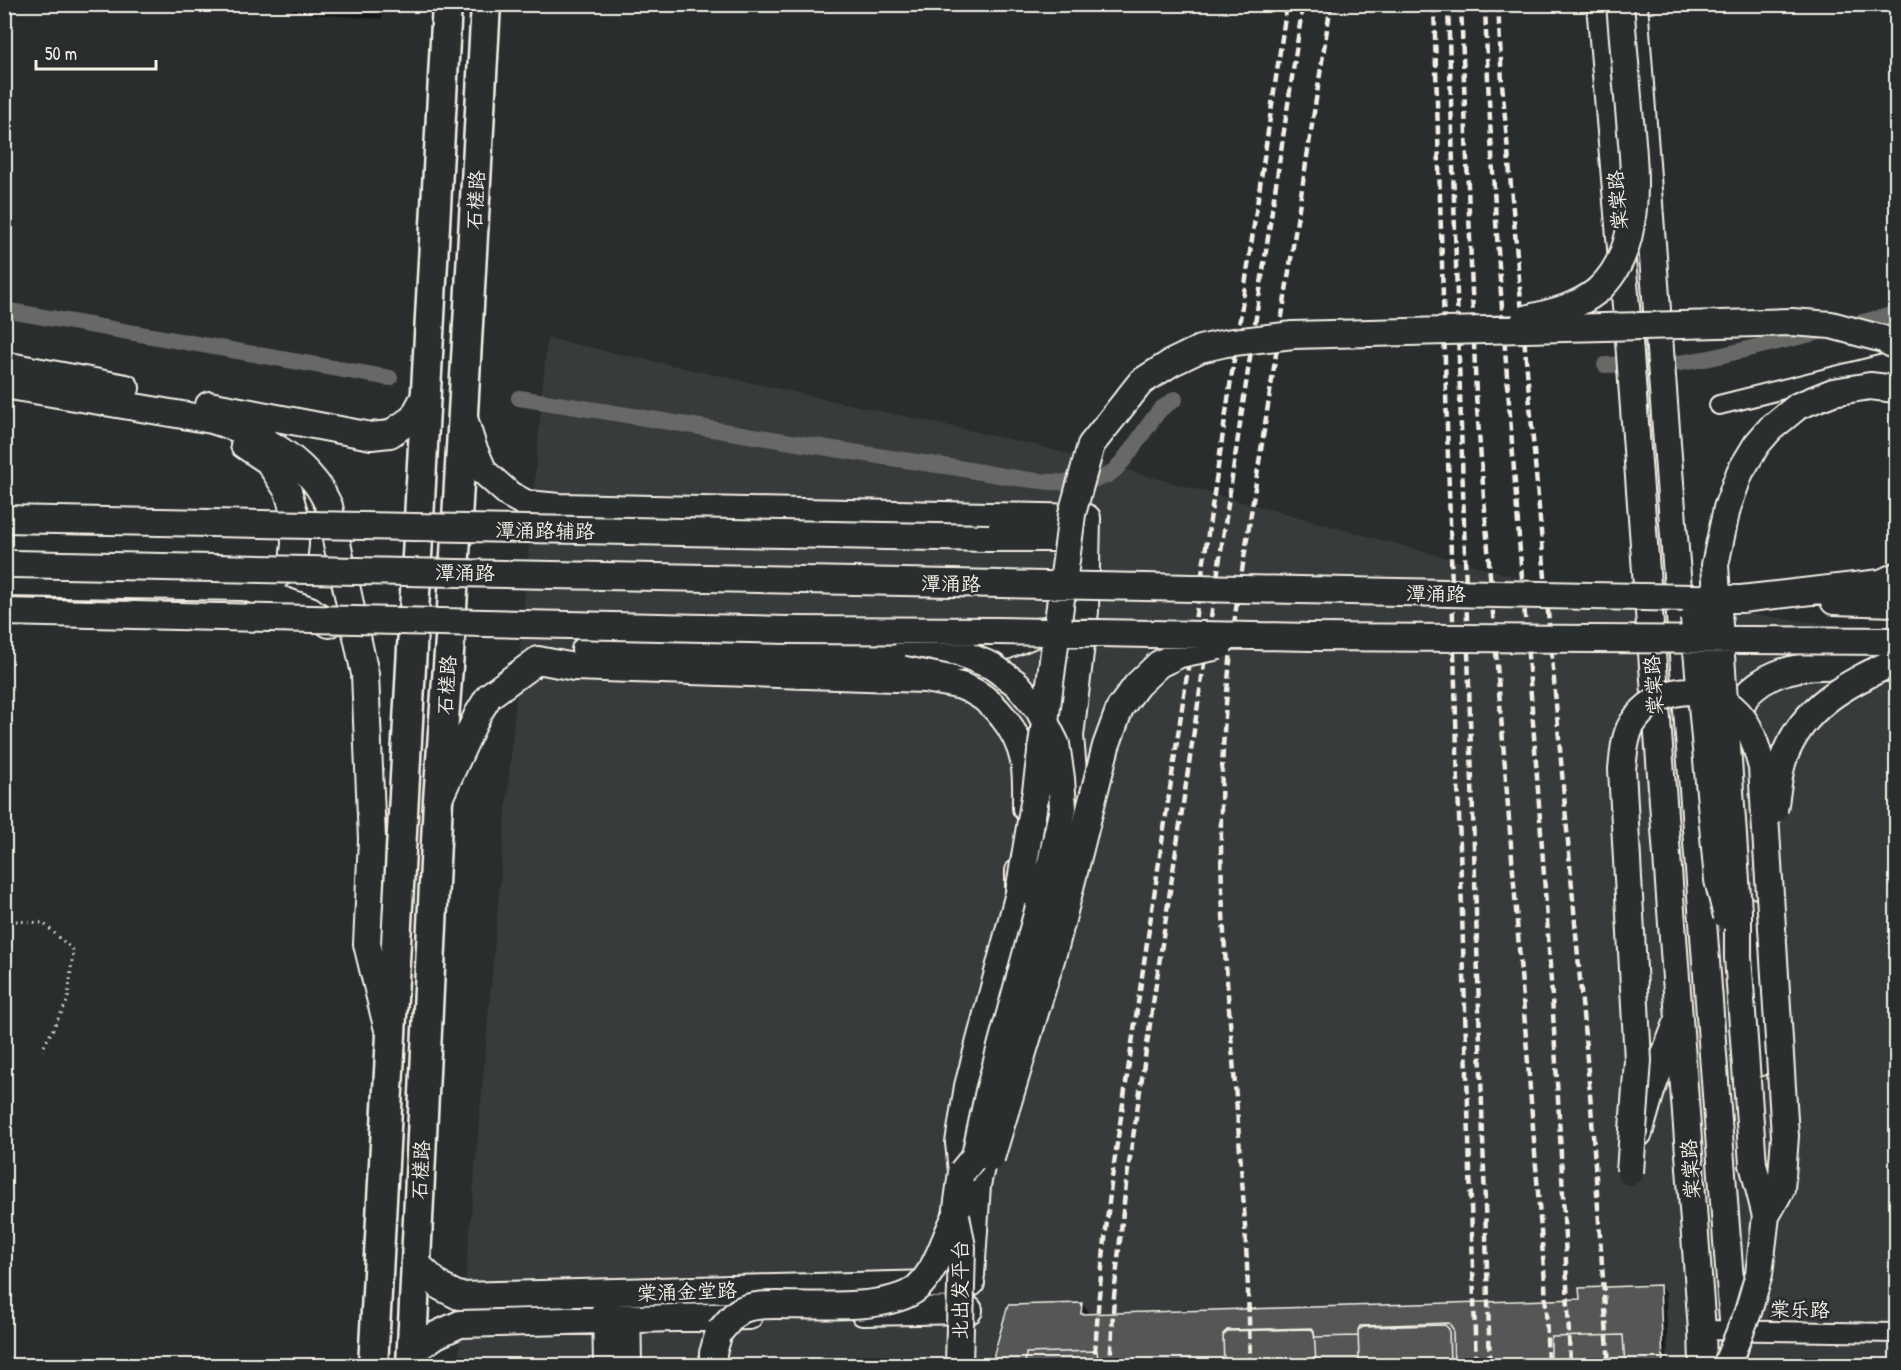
<svg xmlns="http://www.w3.org/2000/svg" width="1901" height="1370" font-family="'Patrick Hand','LXGW WenKai TC',sans-serif">
<style>
.built{fill:#373a3a}
.shadow{fill:#0007}
.lines{fill:none;stroke-linecap:round;stroke-linejoin:round}
.canal{stroke:#676866;stroke-width:16}
.building{fill:#555756;stroke:#f4f1e8;stroke-width:1.5}
.street-casing{stroke:#f4f1e8;stroke-width:22}
.secondary-casing{stroke:#f4f1e8;stroke-width:30}
.primary-casing{stroke:#f4f1e8;stroke-width:33}
.path{stroke:#f4f1e8;stroke-width:3;stroke-dasharray:1.5 4.5;stroke-linecap:butt}
.street{stroke:#2a2d2e;stroke-width:18}
.secondary{stroke:#2a2d2e;stroke-width:26}
.primary{stroke:#2a2d2e;stroke-width:28}
.rail{stroke:#f4f1e8;stroke-width:4.5;stroke-dasharray:9 4.5;stroke-linecap:butt}
.secondary-bridge-casing{stroke:#f4f1e8;stroke-width:30;stroke-linecap:butt}
.secondary-bridge{stroke:#2a2d2e;stroke-width:26}
.labels{text-anchor:middle;dominant-baseline:central;stroke-width:5;stroke-linejoin:round;paint-order:stroke}
.street-label{font-size:20px;fill:#f4f1e8;stroke:#2a2d2e}
</style>
<rect width="100%" height="100%" fill="#2a2d2e"/>
<filter id="ink" filterUnits="userSpaceOnUse"><feTurbulence type="fractalNoise" baseFrequency=".0167" numOctaves="2"/><feDisplacementMap in="SourceGraphic" scale="12" xChannelSelector="R" yChannelSelector="G"/><feConvolveMatrix kernelMatrix="1 2 1 2 8 2 1 2 1" color-interpolation-filters="sRGB"/></filter>
<g filter="url(#ink)">
<path class="built" d="M 547,338 L 1035,445 L 1564,590 L 1896,633 L 1896,1365 L 458,1366 Z"/>
<path class="shadow" d="M 383,4 L 382,19 L 295,13 L 287,5 Z
M 1660,1287 L 1666,1293 L 1668,1366 L 995,1366 L 1082,1304 L 1088,1310 L 1087,1315 L 1581,1300 Z"/>
<g class="lines">
<path class="canal" d="M 4,310 L 390,378
M 1605,365 L 1680,363 L 1710,358 L 1896,314
M 519,398 C 665,420 811,447 958,468 C 997,474 1070,492 1106,476 C 1122,470 1147,424 1160,410 C 1164,406 1170,403 1175,399"/>
</g>
<path class="building" d="M 285,4 L 375,4 L 374,11 L 285,5 Z
M 1660,1285 L 1663,1366 L 994,1366 L 994,1354 L 1008,1305 L 1082,1303 L 1081,1314 L 1580,1299 L 1579,1288 Z
M 1449,1323 L 1453,1329 L 1454,1366 L 1355,1366 L 1355,1361 L 1359,1360 L 1358,1330 L 1360,1326 Z
M 1445,1325 L 1449,1329 L 1450,1366 L 1224,1366 L 1223,1336 L 1228,1331 L 1310,1329 L 1313,1330 L 1315,1337 L 1358,1336 L 1358,1330 L 1363,1327 Z
M 1312,1328 L 1314,1331 L 1316,1362 L 1319,1362 L 1319,1366 L 1224,1366 L 1223,1334 L 1227,1330 Z
M 1623,1335 L 1625,1366 L 1559,1366 L 1559,1360 L 1551,1360 L 1551,1337 Z
M 1623,1335 L 1625,1366 L 1559,1366 L 1559,1360 L 1551,1360 L 1551,1337 Z
M 1097,1351 L 1099,1366 L 1019,1366 L 1025,1365 L 1026,1353 Z
M 1097,1351 L 1099,1366 L 1025,1366 L 1026,1353 Z"/>
<g class="lines">
<defs>
<path id="street" d="M 1719,405 L 1896,361
M 1702,1330 L 1896,1333"/>
<path id="secondary" d="M 1600,4 L 1629,341 L 1702,1330 L 1703,1366
M 1634,4 L 1735,1347
M 4,365 L 126,388
M 4,385 L 212,420 C 250,431 290,450 315,482 C 321,489 325,498 329,506 L 365,674 L 372,839 L 367,944 L 387,1026
M 209,405 L 371,436 L 390,434 L 413,418 L 426,394
M 464,418 L 473,447 L 484,472 L 510,495 L 527,504 L 559,507 L 1087,518 L 1085,611 L 1070,736 L 1073,771 L 1073,808
M 989,538 L 1086,538
M 4,583 L 245,587 L 273,579 L 293,562 L 295,544 L 294,512 L 288,491 L 268,461 L 244,445
M 245,587 L 310,610 L 329,624
M 1741,599 L 1881,583 L 1896,576
M 1834,601 L 1896,603
M 585,650 L 953,659 L 998,649 L 1044,630
M 1739,734 C 1739,724 1739,711 1743,702 C 1746,693 1755,687 1762,682 C 1799,658 1848,667 1890,668
M 441,794 L 478,714 L 489,696 L 538,660 L 574,667 L 924,679 C 936,681 949,683 961,686 C 993,697 1017,729 1024,761 C 1027,777 1026,792 1026,808
M 1029,902 L 1051,800 L 1048,770
M 1748,911 L 1758,1063
M 1639,1133 L 1652,1088 L 1676,1026
M 956,1216 L 962,1172 L 959,1143 L 968,1086 L 1019,893 L 1019,871
M 416,1263 L 441,1287 L 459,1296 L 971,1283
M 971,1275 L 977,1185 L 988,1136
M 606,1303 L 607,1366
M 627,1303 L 628,1366
M 863,1312 L 969,1310
M 412,1352 L 436,1335 L 460,1324 L 749,1316
M 713,1366 L 713,1353 L 719,1332"/>
<path id="primary" d="M 373,1366 L 447,4
M 411,1366 L 438,800 L 451,626 L 486,4"/>
</defs>
<use href="#street" class="street-casing"/>
<use href="#secondary" class="secondary-casing"/>
<use href="#primary" class="primary-casing"/>
<path class="path" d="M 4,920 L 43,923 L 73,950 L 68,1000 L 42,1050"/>
<use href="#street" class="street"/>
<use href="#secondary" class="secondary"/>
<use href="#primary" class="primary"/>
<path class="rail" d="M 1434,4 L 1476,1366
M 1448,4 L 1490,1366
M 1461,4 L 1476,395 L 1545,1282 L 1548,1366
M 1485,4 C 1491,187 1507,369 1520,552 C 1541,822 1561,1094 1570,1366
M 1498,4 L 1502,83 L 1591,1106 L 1609,1366
M 1094,1366 L 1099,1295 L 1111,1184 L 1287,4
M 1110,1366 L 1114,1296 L 1126,1184 L 1303,4
M 1250,1366 C 1249,1299 1246,1232 1241,1166 C 1234,1059 1222,952 1221,844 C 1220,765 1226,687 1236,609 L 1331,4"/>
<defs>
<path id="secondary-bridge" d="M 1525,319 C 1550,313 1576,308 1597,291 C 1646,249 1634,165 1629,109 C 1626,74 1623,39 1620,4
M 4,519 L 989,538
M 13,564 L 1741,599
M 4,612 L 788,630 L 997,631 L 1311,637 L 1896,641
M 1694,618 L 1718,880 L 1727,916
M 908,642 L 958,652 L 992,666 L 1017,684 L 1039,710 L 1056,744 L 1061,778 L 1063,808 L 1051,863 L 989,1091 L 975,1156 L 962,1172
M 1774,810 C 1777,794 1778,775 1783,760 C 1802,706 1848,683 1896,661
M 1019,893 L 1036,791 L 1072,514 L 1091,445 L 1141,382 L 1171,363 L 1200,349 L 1226,343 L 1293,335 L 1792,322 L 1831,325 L 1883,339 L 1896,346
M 991,1158 L 1056,943 L 1106,746 L 1120,708 L 1137,685 L 1159,664 L 1180,654 L 1219,646
M 1630,1172 L 1638,1060 L 1622,769 C 1624,754 1624,737 1632,724 C 1657,686 1706,679 1738,713 C 1752,728 1756,747 1762,767 L 1785,1136 L 1781,1189 L 1766,1216
M 956,1216 L 962,1247 L 959,1366
M 719,1332 C 725,1326 731,1317 738,1312 C 748,1305 766,1305 778,1305 C 813,1305 890,1311 917,1288 C 937,1270 944,1239 956,1216
M 1726,1366 L 1748,1312 L 1759,1274 L 1766,1216 L 1753,1164 L 1738,957 L 1738,911 L 1715,565 L 1727,508 L 1740,472 L 1757,444 L 1770,429 L 1798,406 L 1833,392 L 1870,386 L 1896,389"/>
</defs>
<use href="#secondary-bridge" class="secondary-bridge-casing"/>
<use href="#secondary-bridge" class="secondary-bridge"/>
</g>
</g>
<g class="labels">
<g class="street-label">
<text transform="translate(475 200) rotate(-87)">石槎路</text>
<text transform="translate(1617 200) rotate(-95)">棠棠路</text>
<text transform="translate(545 530) rotate(1)">潭涌路辅路</text>
<text transform="translate(465 572) rotate(1)">潭涌路</text>
<text transform="translate(951 583) rotate(1)">潭涌路</text>
<text transform="translate(1436 593) rotate(1)">潭涌路</text>
<text transform="translate(446 685) rotate(-86)">石槎路</text>
<text transform="translate(1653 685) rotate(-94)">棠棠路</text>
<text transform="translate(1690 1169) rotate(-94)">棠棠路</text>
<text transform="translate(420 1170) rotate(-87)">石槎路</text>
<text transform="translate(959 1290) rotate(-90)">北出发平台</text>
<text transform="translate(687 1291) rotate(-2)">棠涌金堂路</text>
<text transform="translate(1800 1309) rotate(1)">棠乐路</text>
</g>
</g>
<rect width="1901" height="1370" fill="none" stroke="#2a2d2e" stroke-width="24"/>
<rect x="12" y="12" width="1877" height="1346" fill="none" stroke="#f4f1e8" stroke-width="2" filter="url(#ink)"/>
<path d="M36 60v9h120v-9" fill="none" stroke="#f4f1e8" stroke-width="3"/>
<text x="45" y="60" font-size="18" fill="#f4f1e8" stroke="#2a2d2e" stroke-width="4.5" paint-order="stroke">50 m</text>
</svg>
